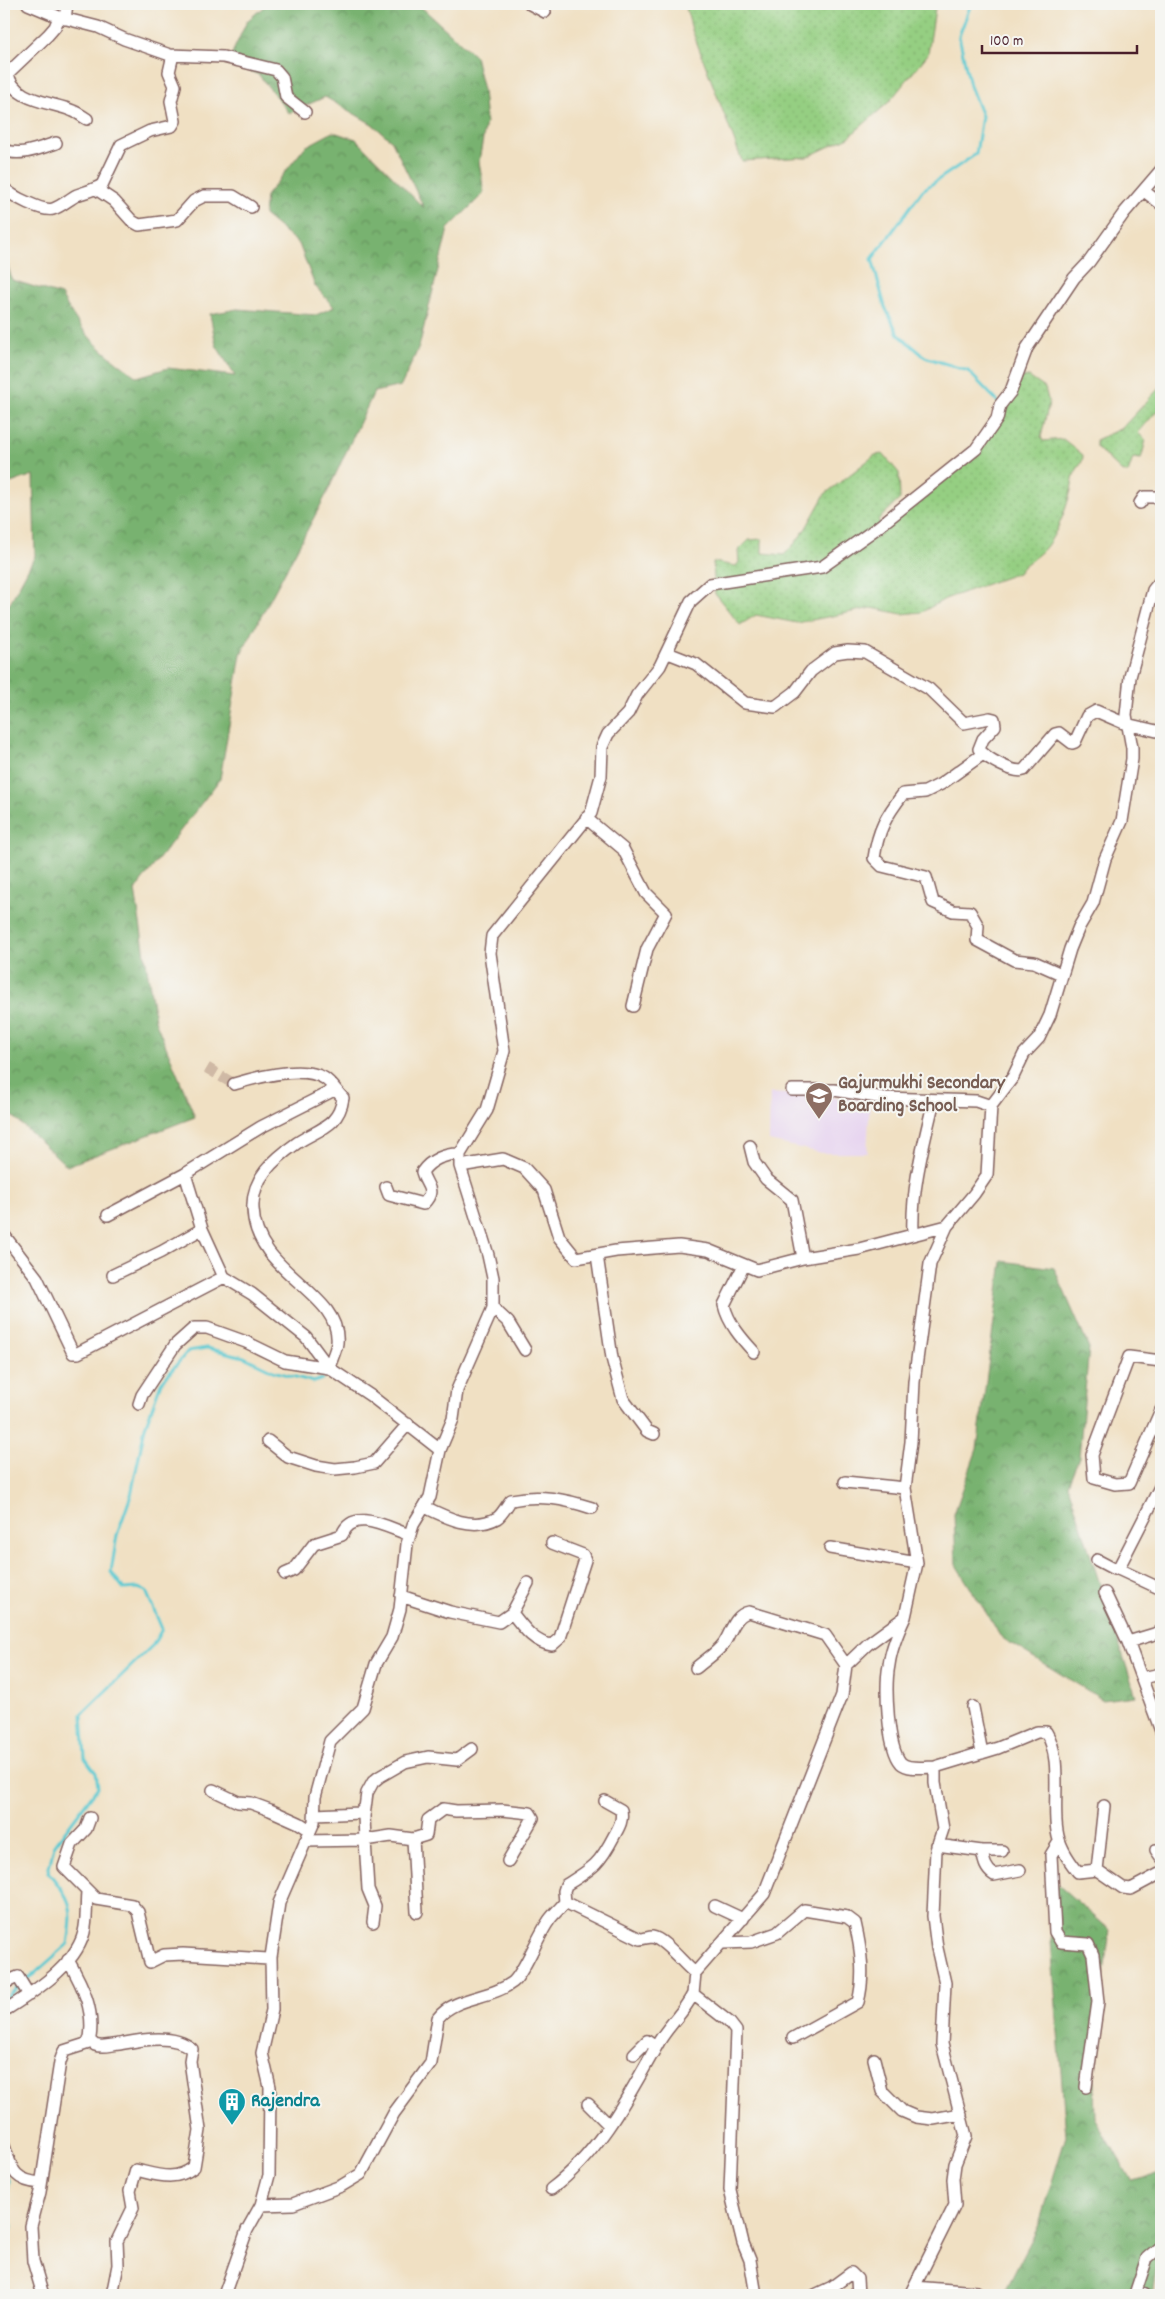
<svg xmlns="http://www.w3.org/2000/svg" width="1165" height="2299" font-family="Dekko,sans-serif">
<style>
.built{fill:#e6d2f0}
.grass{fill:url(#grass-dots);stroke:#707756}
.forest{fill:url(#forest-crowns);stroke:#61684e}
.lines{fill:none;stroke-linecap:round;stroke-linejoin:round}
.stream{stroke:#5cc9d1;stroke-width:3}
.river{stroke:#5cc9d1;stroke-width:19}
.minor-tunnel{stroke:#cfb9a5;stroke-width:11;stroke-dasharray:11 5.5;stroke-linecap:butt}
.minor-casing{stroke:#846360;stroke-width:14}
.minor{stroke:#fff;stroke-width:11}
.labels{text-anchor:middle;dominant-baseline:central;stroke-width:4;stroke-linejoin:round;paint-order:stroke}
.education-label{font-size:20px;font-weight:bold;fill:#785e54;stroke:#f6f6f2;text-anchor:start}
.culture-label{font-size:20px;font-weight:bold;fill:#0d838f;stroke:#f6f6f2;text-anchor:start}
</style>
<defs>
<pattern id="grass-dots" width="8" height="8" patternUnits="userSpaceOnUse" patternTransform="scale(1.25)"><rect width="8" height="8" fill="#95cf82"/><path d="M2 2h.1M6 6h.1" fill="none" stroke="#82b170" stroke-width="1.8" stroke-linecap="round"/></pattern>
<pattern id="forest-crowns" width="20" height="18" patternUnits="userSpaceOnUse" patternTransform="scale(1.25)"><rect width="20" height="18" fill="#78b270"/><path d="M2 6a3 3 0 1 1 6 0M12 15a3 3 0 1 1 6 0" fill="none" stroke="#64905c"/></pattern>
</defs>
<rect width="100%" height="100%" fill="#f6f6f2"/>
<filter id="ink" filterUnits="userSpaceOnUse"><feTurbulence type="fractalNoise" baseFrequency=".02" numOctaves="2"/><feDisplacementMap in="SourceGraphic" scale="10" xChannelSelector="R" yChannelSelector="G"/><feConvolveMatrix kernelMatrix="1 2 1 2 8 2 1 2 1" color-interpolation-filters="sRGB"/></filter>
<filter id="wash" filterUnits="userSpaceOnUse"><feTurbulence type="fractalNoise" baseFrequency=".0096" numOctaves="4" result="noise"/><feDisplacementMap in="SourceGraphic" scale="20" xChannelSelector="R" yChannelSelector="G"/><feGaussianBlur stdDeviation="1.12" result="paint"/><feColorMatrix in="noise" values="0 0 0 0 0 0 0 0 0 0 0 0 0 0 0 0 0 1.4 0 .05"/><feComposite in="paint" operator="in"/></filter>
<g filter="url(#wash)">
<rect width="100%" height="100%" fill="#f0e0c3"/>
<path class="built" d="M 770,1093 L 870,1100 L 867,1153 L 822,1153 L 769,1141 Z"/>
<path class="grass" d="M 685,4 L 934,4 L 935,9 L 928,54 L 889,102 L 849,137 L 807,157 L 742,161 L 692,30 Z
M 1029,377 L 1045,388 L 1049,403 L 1041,437 L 1043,441 L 1063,439 L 1083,455 C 1083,465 1077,467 1074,475 C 1072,481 1072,488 1070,494 C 1065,512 1057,533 1046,547 C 1037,558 1025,562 1018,573 L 945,599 L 922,612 L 902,614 L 872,608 L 797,623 L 756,615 L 740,625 L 715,594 L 713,562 L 736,566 L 739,562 L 738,551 L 749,540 L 762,539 L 762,553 L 784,555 L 796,542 L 806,528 L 825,494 L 875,455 L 883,454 L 899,473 L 900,499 L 878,520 L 883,527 L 974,456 L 1006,411 L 1021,378 Z
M 1161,386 L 1161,410 L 1157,411 L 1138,433 L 1146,440 L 1141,459 L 1133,458 L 1128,473 L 1121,471 L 1096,447 L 1096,440 L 1122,428 Z"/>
<path class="forest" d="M 267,4 L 418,4 L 475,56 L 483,90 L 486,122 L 479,161 L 484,193 L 448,229 L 419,347 L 401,386 L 374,392 L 326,495 L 241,654 L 220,779 L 135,890 L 155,1020 L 195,1117 L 67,1166 L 4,1108 L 4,614 L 35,556 L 33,475 L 11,483 L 4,478 L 4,253 L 12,280 L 61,295 C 84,337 99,349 137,377 L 168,368 L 235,376 L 216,345 L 210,314 L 237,309 L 316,315 L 334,307 L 315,286 L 299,244 L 264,215 L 266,196 L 305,147 L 333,132 L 356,139 L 424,208 L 392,141 L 372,124 L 325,97 L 289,113 L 259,75 L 228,62 L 247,21 Z
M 1002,1261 L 1054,1268 L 1089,1348 L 1079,1457 L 1068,1485 L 1136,1696 L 1103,1700 L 1002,1638 L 956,1565 L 954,1514 L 977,1449 Z
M 1057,1884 L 1110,1930 L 1093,2051 L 1095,2117 L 1131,2180 L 1161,2173 L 1161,2246 L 1153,2295 L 1003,2295 L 1038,2227 L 1066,2136 L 1051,1941 Z"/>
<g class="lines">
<path class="stream" d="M 971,4 L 959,36 L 970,86 L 982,116 L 976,154 L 923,190 L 872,259 L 885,307 L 898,334 L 925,357 L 968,371 L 999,403
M 25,1982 L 68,1944 C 74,1906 72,1901 48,1872 L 54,1846 L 98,1787 L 96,1773 L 85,1758 L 82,1714 L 153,1645 L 162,1629 L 146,1591 L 138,1588 L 124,1589 L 111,1572 L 117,1535 L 131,1495 L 145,1427 L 161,1383 L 188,1351 L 207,1348 L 244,1357 L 273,1371 L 314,1382 L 322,1379
M 4,1999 L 20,1986
M 4,2167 L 8,2181 L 4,2225"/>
<path class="river" d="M 4,2226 L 4,2225"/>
</g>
</g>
<g filter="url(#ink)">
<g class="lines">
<path class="minor-tunnel" d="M 207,1068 L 234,1084"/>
<defs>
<path id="minor" d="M 530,4 L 545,12
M 59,17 L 55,27 L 48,35 L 8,73 C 12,102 54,102 73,111 C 78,113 82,116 87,119
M 65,19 L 67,4
M 170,55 L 223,57 L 276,70 L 282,77 L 286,97 L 305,112
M 4,150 C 20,157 40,148 56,143
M 4,188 C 11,196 43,212 53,209 C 61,207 69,199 77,195 C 85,192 94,190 102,185 L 121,145 L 150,131 L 172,126 L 175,121 L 171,101 L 175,86 L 169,72 L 172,59 L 170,55 L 124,39 L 98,27 L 59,17 L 28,4
M 96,189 L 114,201 L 132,221 L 139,225 L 177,220 L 194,201 L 204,196 L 233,196 L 251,207
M 1144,191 L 1161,204
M 1140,503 L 1144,497 L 1155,497 L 1161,501
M 668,653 L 696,664 L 745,703 L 775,707 L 795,692 L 811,671 L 835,653 L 848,651 L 865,652 L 929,689 L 964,723 L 990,718 L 994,719 L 995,726 L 983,739 L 979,749 C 985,758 1014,774 1024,770 L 1055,734 L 1059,733 L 1072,743 L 1075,742 L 1087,716 L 1096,711 L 1126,724 L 1161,732
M 983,754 L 941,784 L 925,792 L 903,794 C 886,816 878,830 874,858 L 882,866 L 926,877 L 933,902 L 953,911 L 970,912 L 978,926 L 977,940 L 1014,960 L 1034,962 L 1061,974
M 586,818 L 623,849 L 646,893 L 666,913 L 647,949 L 633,1006
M 792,1090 L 834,1090 L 884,1098 L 976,1101 L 991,1106
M 750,1146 L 754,1162 L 766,1179 L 792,1200 L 803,1258
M 460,1166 L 503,1159 L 524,1168 L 544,1190 L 559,1237 L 576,1258 L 616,1251 L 679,1246 L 708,1250 L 757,1270 L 803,1258 L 859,1249 L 947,1226
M 386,1187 L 389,1195 L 423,1204 C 437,1190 426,1187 422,1172 C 430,1160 446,1153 460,1154
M 108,1215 L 185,1174
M 913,1233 C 911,1189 924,1143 934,1100
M 4,1235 L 37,1278 L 73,1353 L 78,1353 L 224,1277 L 252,1294 L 306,1337 L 329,1368 L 371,1396 L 440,1450
M 597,1255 L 612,1358 L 623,1399 L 647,1431 L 654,1434
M 744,1265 L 724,1305 C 728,1323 742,1339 754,1352
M 113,1275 L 161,1252 L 202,1229
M 224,1277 L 202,1229 L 185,1174 L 261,1127 L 334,1090
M 493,1308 L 508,1322 L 525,1350
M 1161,1361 L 1129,1357 L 1092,1455 L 1094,1478 L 1115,1484 L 1129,1483 L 1161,1410
M 139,1404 L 142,1395 L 175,1345 L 194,1328 L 207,1328 L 246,1342 L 285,1361 L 329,1368 C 331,1360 336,1351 337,1343 C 342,1292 255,1274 253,1209 C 251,1179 274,1159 297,1143 C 318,1129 339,1127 343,1098 C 336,1091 332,1083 324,1078 C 303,1065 257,1077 234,1084
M 268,1441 L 288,1457 L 316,1466 L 335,1469 L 355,1467 L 374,1463 L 408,1424
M 845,1482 L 905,1488
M 425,1507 C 447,1518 473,1531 497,1518 C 502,1515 507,1505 511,1500 C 540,1494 564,1499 592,1508
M 830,1548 L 917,1563
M 1097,1560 L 1114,1569 L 1118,1569 L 1161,1485
M 1118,1569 L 1161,1589
M 285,1574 L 294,1570 L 314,1544 L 342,1535 C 353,1506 390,1529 410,1535
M 1105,1593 L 1128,1642 L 1161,1731
M 401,1596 L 450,1612 L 499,1622 L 512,1613 L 528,1583
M 512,1613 C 523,1627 534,1643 552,1645 L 560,1638 L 585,1560 L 583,1555 L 552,1543
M 905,1617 L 917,1563 L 905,1488 L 911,1442 L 914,1382 L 930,1264 L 947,1226 L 974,1194 L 987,1175 L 991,1106 L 1013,1077 L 1024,1054 L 1039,1038 L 1050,1015 L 1070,949 L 1079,927 L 1093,903 L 1105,859 L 1122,821 L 1132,759 L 1132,748 L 1126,715 L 1130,677 L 1153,590 L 1161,580
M 1128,1642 L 1161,1632
M 696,1668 C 705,1660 718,1652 724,1643 C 731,1633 734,1615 749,1612 L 825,1635 L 846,1665
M 1142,1678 L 1161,1674
M 973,1707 L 982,1753
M 935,1767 L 998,1748 L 1037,1732 L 1046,1732 C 1063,1759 1052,1802 1057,1831 C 1059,1846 1069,1861 1078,1872 L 1097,1870 L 1123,1888 L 1131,1889 L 1161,1873
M 213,1790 L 238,1802 L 251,1803 L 270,1810 L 299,1823 L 310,1830
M 315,1815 L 360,1813 L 365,1807
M 90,1818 L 86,1829 L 72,1844 L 64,1867 L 96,1899 L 132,1905 L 138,1912 L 150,1962 L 164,1955 L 183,1954 L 268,1959 L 271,1957
M 413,1839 L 417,1912
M 305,1841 L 365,1840 L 391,1836 L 413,1839 L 426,1835 L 428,1820 L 443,1809 L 456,1811 L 502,1810 L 530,1813 L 533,1818 L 508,1861
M 1059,1842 L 1051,1855 L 1055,1932 L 1061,1942 L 1088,1944 L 1093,1955 L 1098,2002 L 1086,2087
M 937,1845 L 982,1851 L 1002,1851
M 1156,1850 L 1161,1857
M 982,1851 C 984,1861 985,1869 994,1875 L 1020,1870
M 1097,1870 L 1104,1806
M 565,1902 L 564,1891 L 566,1885 C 593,1868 599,1865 614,1836 C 619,1827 623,1821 621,1810 L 605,1801
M 715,1906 L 743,1919
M 373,1922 L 375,1906 L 368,1889 L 365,1840 L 364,1816 L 367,1793 L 373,1782 L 379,1777 L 405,1762 L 428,1757 L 457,1760 L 472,1749
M 723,1943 L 751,1942 L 777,1933 L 804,1910 L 847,1917 L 855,1923 C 861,1949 865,1976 858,2002 L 793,2038
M 4,1983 L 18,1977 L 29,1995
M 4,2011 C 33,1992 80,1964 85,1927 C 87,1915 86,1903 87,1892
M 89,2039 C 91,2041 93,2044 95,2045 C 102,2048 111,2045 119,2044 C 141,2040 173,2033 192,2049 L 190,2061 L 200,2130 L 194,2167 C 175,2182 158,2175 136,2170 L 130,2191 L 133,2208 L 117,2241 L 118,2265 L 112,2295
M 634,2054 L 647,2041 L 656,2047 C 666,2027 683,2014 693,1994
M 874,2059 L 882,2091 L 902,2111 L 916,2117 L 933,2119 L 961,2114
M 588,2104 L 609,2125
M 4,2146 C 12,2169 13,2181 41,2183
M 551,2189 C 599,2153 628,2097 656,2047
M 261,2205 L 293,2204 L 341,2186 L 361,2174 L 394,2113 L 431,2063 L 438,2018 C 455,1996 491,1999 513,1982 C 523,1974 538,1936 548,1922 C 552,1915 560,1909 565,1902 L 640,1939 C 643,1939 649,1937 652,1937 C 665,1939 684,1965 695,1973
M 914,2287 L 977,2292
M 43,2295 L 33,2261 L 31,2226 L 40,2192 L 60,2062 L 64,2051 L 89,2043 C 96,2012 83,1986 68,1960
M 224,2295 L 247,2230 L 261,2205 L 269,2175 L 270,2087 L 262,2053 L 272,2010 L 271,1957 L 279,1903 L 314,1822 L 315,1797 L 330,1741 L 363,1708 L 376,1664 L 392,1637 L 400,1609 L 407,1544 L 413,1525 L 430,1497 L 440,1450 L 453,1419 L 457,1390 L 493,1308 L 493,1278 L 488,1255 L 460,1166 L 460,1154 L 487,1110 L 504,1051 L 490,953 L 492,936 L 591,813 L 601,776 L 602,747 L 608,734 L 628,713 L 637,695 L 660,666 L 691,601 L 710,584 L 822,567 L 877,528 L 976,449 L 997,419 L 1000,405 L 1011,391 L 1027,348 L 1074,278 L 1089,262 L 1124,213 L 1161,170
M 756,2295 L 750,2260 L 743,2243 L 730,2190 L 736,2031 L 729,2022 L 693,1994 L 695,1973 L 764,1894 L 842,1695 L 846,1665 L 868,1644 L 905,1617 C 898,1632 891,1648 889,1665 C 885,1685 887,1747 901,1763 C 908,1770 926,1767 935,1767 L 935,1783 L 943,1829 L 936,1850 L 933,1916 L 937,1948 L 945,1983 L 942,2044 L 966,2136 L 955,2164 L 953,2179 L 955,2205 L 910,2295
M 815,2295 L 832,2287 L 851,2273 L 857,2279 L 858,2295
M 1145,2295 L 1136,2291 L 1147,2258 L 1161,2246"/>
</defs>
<use href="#minor" class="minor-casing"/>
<use href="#minor" class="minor"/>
</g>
</g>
<defs>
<symbol id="school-pin" viewBox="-11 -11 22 30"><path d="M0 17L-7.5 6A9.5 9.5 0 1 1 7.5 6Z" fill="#8d6e63" stroke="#f6f6f2"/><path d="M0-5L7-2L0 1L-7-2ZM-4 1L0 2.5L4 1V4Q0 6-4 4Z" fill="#fff"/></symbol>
<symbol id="building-pin" viewBox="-11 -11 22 30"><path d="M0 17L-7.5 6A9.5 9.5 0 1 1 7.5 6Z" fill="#0f9aa8" stroke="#f6f6f2"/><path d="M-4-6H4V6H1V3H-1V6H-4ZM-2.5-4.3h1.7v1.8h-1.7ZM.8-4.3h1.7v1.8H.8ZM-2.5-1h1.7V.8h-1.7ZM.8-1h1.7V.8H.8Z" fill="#fff"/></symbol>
</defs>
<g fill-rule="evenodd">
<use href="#school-pin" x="803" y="1080" width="32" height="43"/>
<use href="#building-pin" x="216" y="2086" width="32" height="43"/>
</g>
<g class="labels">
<g class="education-label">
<text x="838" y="1084">Gajurmukhi Secondary<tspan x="838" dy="23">Boarding School</tspan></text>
</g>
<g class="culture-label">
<text x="251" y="2102">Rajendra</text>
</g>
</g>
<rect width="1165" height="2299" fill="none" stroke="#f6f6f2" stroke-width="20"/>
<path d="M982 45v8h155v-8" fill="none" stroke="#4a1f2b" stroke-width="2.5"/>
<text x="990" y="45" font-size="15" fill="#4a1f2b" stroke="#f6f6f2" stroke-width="4" paint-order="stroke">100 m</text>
</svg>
